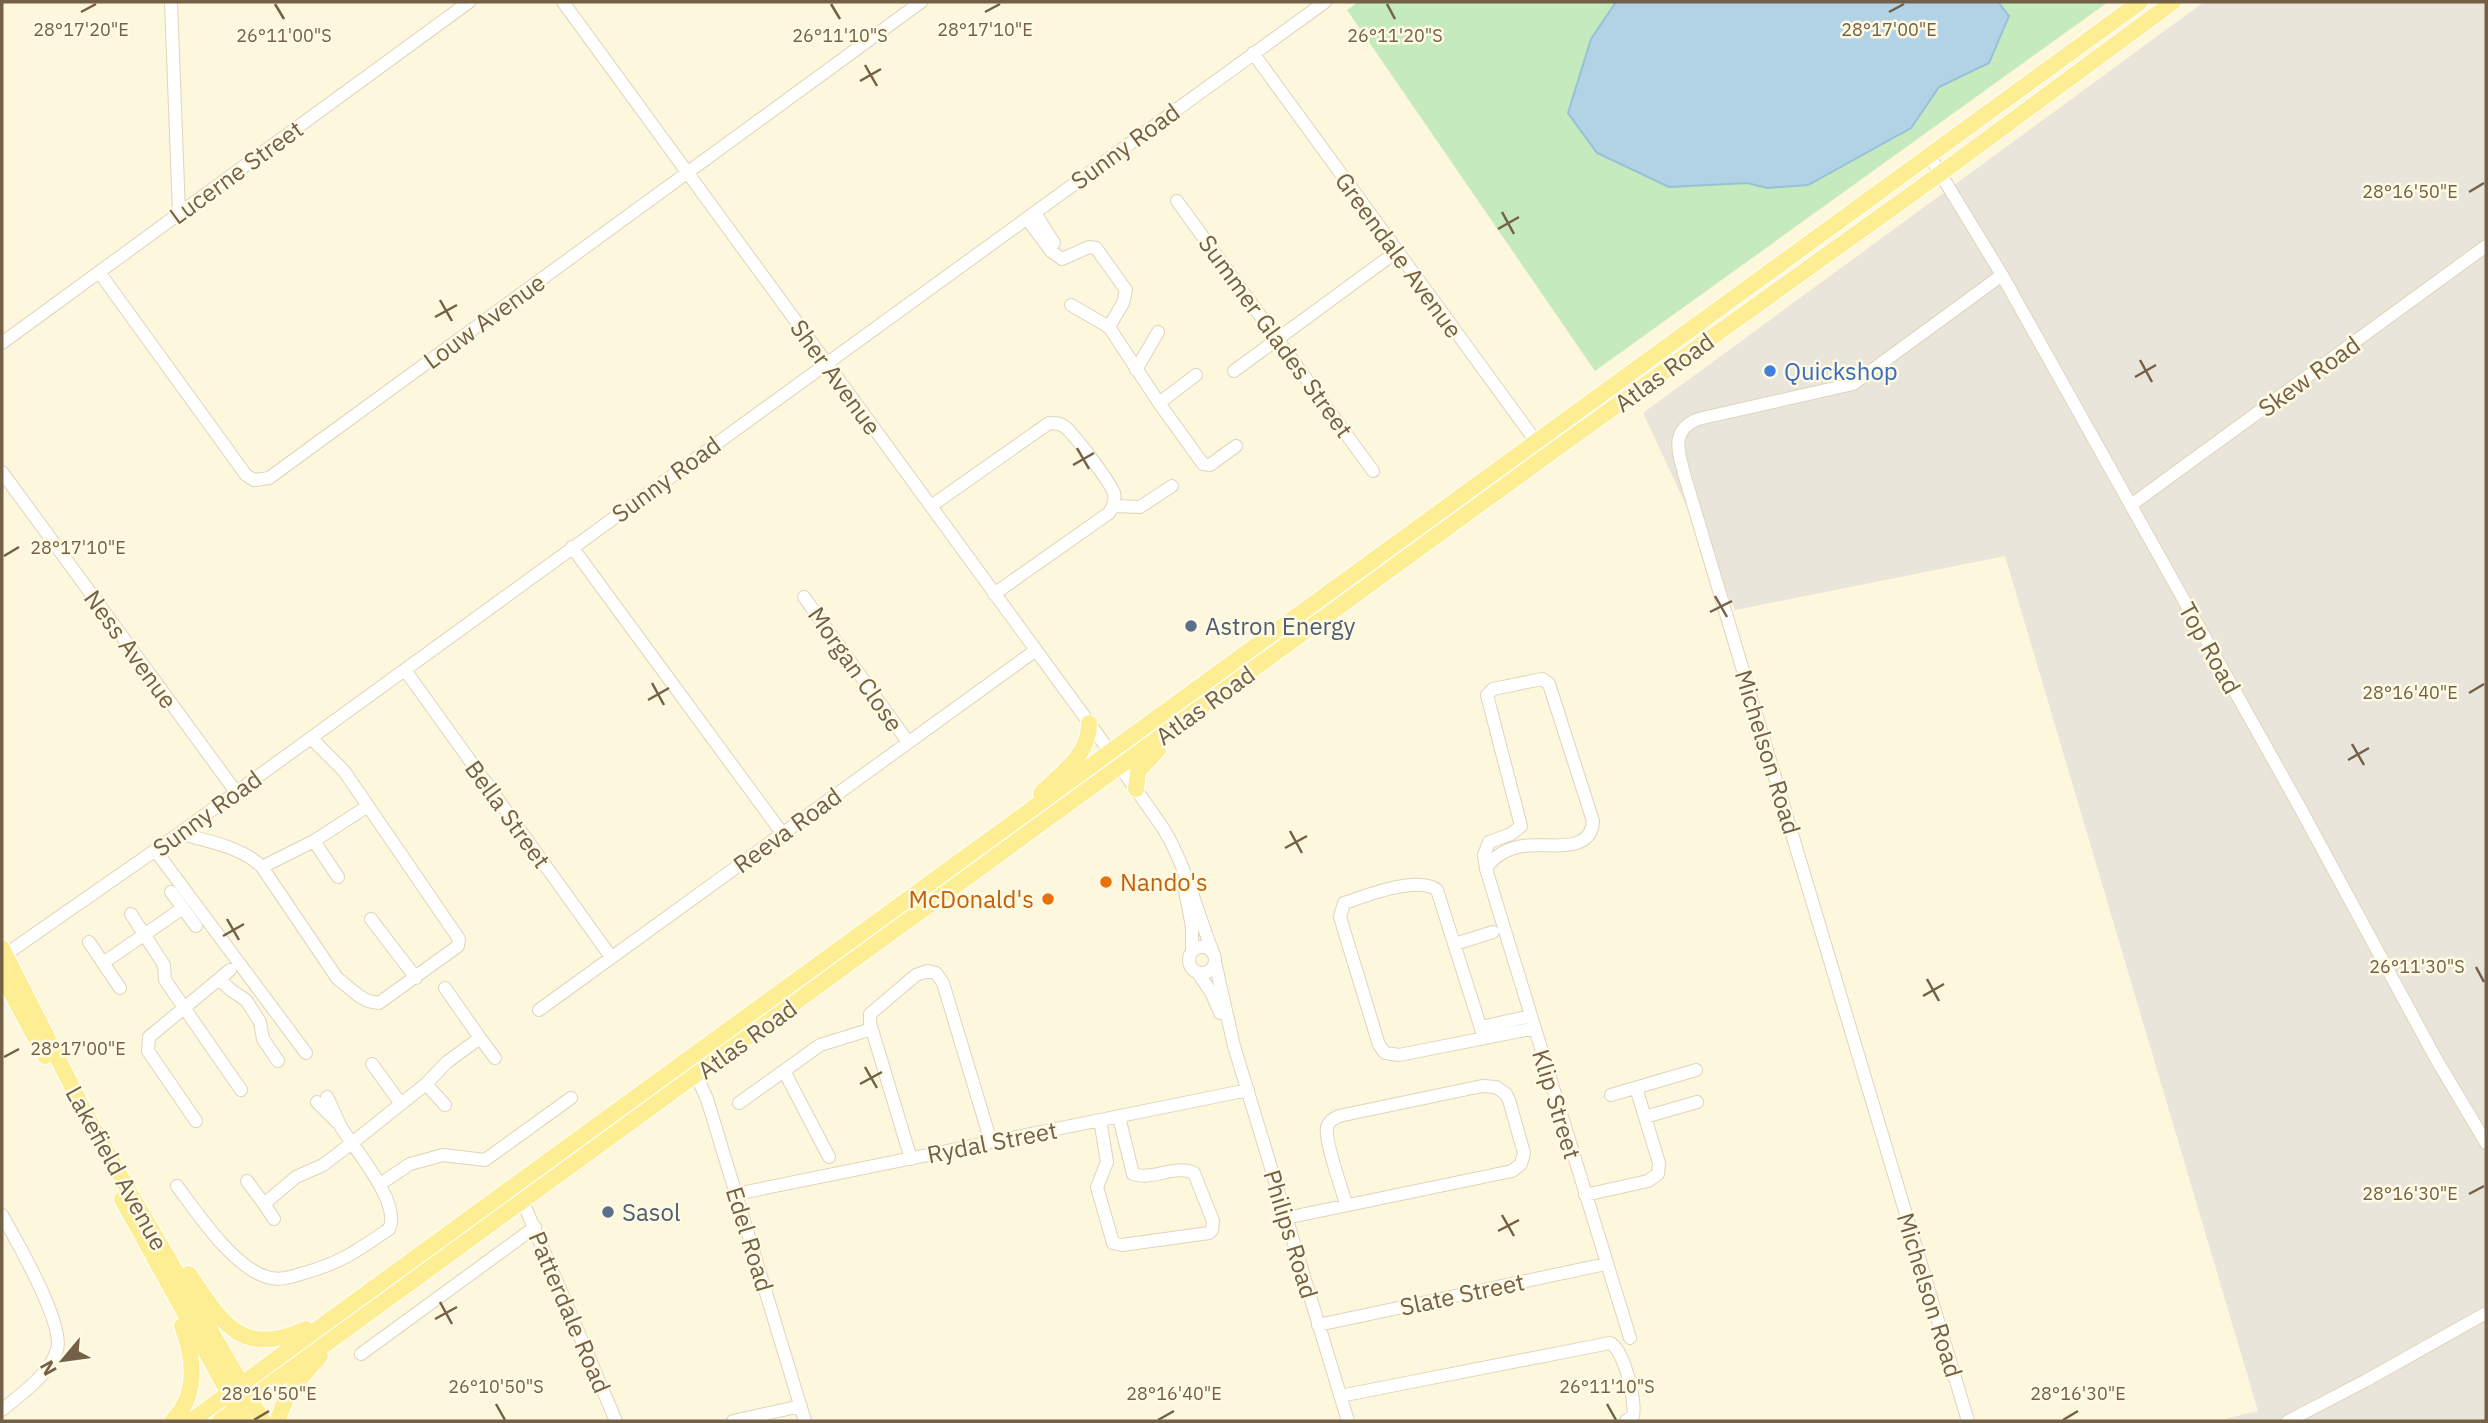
<svg xmlns="http://www.w3.org/2000/svg" width="2488" height="1423" font-family="'IBM Plex Sans',sans-serif">
<style>
.industrial{fill:#eae5da}
.green{fill:#c5eabd}
.water{fill:#b2d3e6;stroke:#98c0d8;stroke-width:2}
.lines{fill:none;stroke-linecap:round;stroke-linejoin:round}
.minor-casing{stroke:#e0d4ba;stroke-width:14}
.major-casing{stroke:#fff;stroke-width:18}
.minor{stroke:#fff;stroke-width:12}
.major{stroke:#feee93;stroke-width:16}
.ticks{fill:none;stroke:#736046;stroke-width:2.5}
.shop-dot{fill:#3f7fe0;stroke:#fffae4;stroke-width:2.5}
.service-dot{fill:#5c6f8a;stroke:#fffae4;stroke-width:2.5}
.food-dot{fill:#e8710a;stroke:#fffae4;stroke-width:2.5}
.labels{text-anchor:middle;dominant-baseline:central;stroke-width:5;stroke-linejoin:round;paint-order:stroke}
.street-label{font-size:24px;fill:#736046;stroke:#fffae4}
.shop-label{font-size:24px;fill:#366cbe;stroke:#fffae4;text-anchor:start}
.service-label{font-size:24px;fill:#4e5e75;stroke:#fffae4;text-anchor:start}
.food-label{font-size:24px;fill:#c56008;stroke:#fffae4;text-anchor:start}
.ticks-label{font-size:18px;text-anchor:middle;fill:#736046;stroke:#fffae4;stroke-width:5;stroke-linejoin:round;paint-order:stroke}
</style>
<rect width="100%" height="100%" fill="#fdf7de"/>
<path class="industrial" d="M 2204,2 L 2486,2 L 2486,1421 L 2216,1421 L 2258,1411 L 2005,556 L 1735,610 L 1643,413 Z"/>
<path class="green" d="M 1358,2 L 2108,2 L 1595,371 L 1347,10 Z"/>
<path class="water" d="M 1616,2 L 1998,2 L 2009,16 L 1989,63 L 1939,87 L 1911,128 L 1808,185 L 1767,188 L 1747,183 L 1669,187 L 1597,153 L 1568,113 L 1591,39 Z"/>
<g class="lines">
<defs>
<path id="minor" d="M 171,2 L 179,213
M 563,2 L 1095,731 L 1163,828 C 1186,866 1196,909 1212,950
M 1253,53 L 1540,447
M 1929,155 L 2002,275 L 2298,804 L 2435,1057 L 2486,1143
M 1177,201 L 1373,471
M 1035,213 L 1054,243
M 1027,219 L 1051,251 L 1062,259
M 1062,259 L 1089,247 L 1096,248 L 1126,290 L 1123,303 L 1109,327 L 1071,305
M 99,272 L 246,475 L 254,480 L 269,478 L 921,2
M 1109,327 L 1159,403 L 1203,464 L 1210,465 L 1236,446
M 2,343 L 469,2
M 1136,370 L 1158,332
M 1234,371 L 1396,252
M 1159,403 L 1196,375
M 2,472 L 236,792
M 2131,505 L 2486,246
M 931,506 L 1049,423 C 1055,423 1060,423 1065,427 C 1074,434 1110,482 1114,493 C 1116,501 1113,507 1109,513 L 994,594
M 1114,506 L 1140,507 L 1172,486
M 572,547 L 782,833
M 804,597 L 908,742
M 405,670 L 611,957
M 311,738 L 344,771 L 459,939 L 458,946 L 379,1003 L 368,1001 L 359,996 L 337,978 L 262,867 L 314,841 L 368,806
M 180,833 C 208,842 241,846 262,867
M 314,841 L 338,877
M 155,850 L 306,1053
M 1486,869 C 1493,856 1508,848 1523,846 C 1546,842 1591,856 1593,821 L 1549,684 L 1542,679 L 1493,689 L 1487,695 L 1521,826 L 1511,834 L 1489,842 L 1484,855 L 1486,869 L 1630,1338
M 1184,885 L 1192,927 L 1192,950
M 171,892 L 196,926
M 131,914 L 164,965 L 165,980 L 241,1090
M 371,919 L 416,978
M 89,942 L 103,963
M 1455,944 L 1493,932
M1189 960a13 13 0 1 1 26 0a13 13 0 1 1-26 0Z
M 2,957 L 180,833 L 1325,2
M 1215,962 L 1234,1046 L 1348,1421
M 1198,973 L 1211,992 L 1220,1013
M 219,979 L 232,991 L 246,1000 L 260,1022 L 263,1039 L 278,1061
M 120,988 L 103,963 L 183,908
M 539,1010 L 1036,650
M 1481,1027 L 1531,1016
M 480,1038 L 495,1058
M 1484,1038 L 1437,890 C 1418,875 1366,896 1344,903 L 1340,917 L 1379,1045 L 1385,1053 L 1399,1055 L 1535,1028
M 372,1064 L 401,1104
M 693,1068 L 707,1099 L 805,1421
M 784,1071 L 829,1157
M 426,1084 L 445,1105
M 1611,1095 L 1696,1070
M 317,1102 L 337,1122
M 739,1103 L 820,1045 L 872,1029
M 1645,1117 L 1697,1102
M 1100,1120 L 1107,1162 L 1097,1187 L 1113,1243 L 1122,1245 L 1209,1233 L 1212,1230 L 1213,1221 L 1194,1173 C 1175,1164 1152,1181 1133,1174 L 1119,1117
M 196,1121 L 148,1051 L 149,1037 L 230,970
M 911,1159 L 870,1023 L 870,1014 L 916,975 L 928,971 L 936,973 L 943,983 L 991,1142
M 247,1181 L 264,1204 L 296,1177 L 323,1165 L 352,1143 L 426,1084 L 447,1062 L 480,1038 L 445,988
M 380,1184 L 410,1164 L 443,1155 L 485,1160 L 571,1098
M 177,1186 C 198,1214 233,1267 267,1277 C 280,1281 291,1277 304,1273 C 341,1263 358,1250 389,1229 C 402,1203 354,1149 341,1127 C 336,1117 332,1107 327,1097
M 736,1194 L 1248,1090
M 1585,1195 L 1648,1181 L 1658,1174 L 1659,1163 L 1636,1088
M 523,1202 L 616,1421
M 264,1204 L 274,1219
M 2,1215 C 16,1240 65,1324 57,1350 C 49,1375 21,1394 2,1410
M 1286,1218 L 1512,1171 L 1521,1164 L 1524,1153 L 1509,1100 L 1506,1094 L 1496,1087 L 1482,1086 L 1339,1116 C 1333,1119 1329,1121 1327,1127 C 1324,1140 1342,1189 1346,1204
M 1318,1325 L 1606,1264
M 361,1354 L 535,1227
M 1340,1396 L 1610,1343 C 1624,1349 1636,1401 1633,1416 L 1626,1421
M 733,1421 L 801,1406
M 1968,1421 L 1685,477 C 1679,453 1669,431 1698,419 L 1853,384 L 2002,275
M 2288,1421 L 2365,1381 L 2486,1313"/>
<path id="major" d="M 1136,789 L 1138,771 L 1158,750
M 1041,793 C 1062,773 1090,754 1089,723
M 2,948 L 88,1118 L 130,1193 L 263,1421
M 2,975 L 45,1056
M 122,1199 L 244,1421
M 189,1274 C 222,1323 241,1358 306,1329
M 172,1421 C 199,1395 194,1358 182,1326
M 191,1421 L 2140,2
M 220,1421 L 1546,456 L 1941,173 L 2173,2
M 278,1421 C 284,1394 303,1376 320,1356"/>
</defs>
<use href="#minor" class="minor-casing"/>
<use href="#major" class="major-casing"/>
<use href="#minor" class="minor"/>
<use href="#major" class="major"/>
</g>
<path class="ticks" d="M 275,4 L 284,19M 831,4 L 840,19M 1387,4 L 1395,19M 81,12 L 96,4M 985,12 L 1000,4M 1889,12 L 1904,4M 865,65 L 877,86M 860,81 L 881,69M 2469,192 L 2484,183M 1502,212 L 1514,234M 1498,229 L 1519,217M 440,300 L 452,321M 435,317 L 457,305M 2140,360 L 2152,382M 2135,377 L 2156,365M 1077,448 L 1089,469M 1073,465 L 1094,453M 4,556 L 19,547M 1715,596 L 1727,617M 1710,612 L 1732,601M 652,683 L 664,705M 2469,693 L 2484,684M 648,700 L 669,688M 2352,744 L 2364,765M 2348,760 L 2369,748M 1290,831 L 1302,853M 1285,848 L 1307,836M 227,919 L 239,940M 223,936 L 244,924M 2476,967 L 2484,982M 1927,979 L 1939,1001M 1923,996 L 1944,984M 4,1057 L 19,1049M 865,1067 L 877,1088M 860,1084 L 882,1072M 2469,1194 L 2484,1186M 1502,1215 L 1514,1236M 1498,1231 L 1519,1220M 440,1302 L 452,1324M 435,1319 L 457,1307M 496,1404 L 505,1420M 1607,1404 L 1616,1420M 254,1420 L 269,1411M 1158,1420 L 1174,1411M 2063,1420 L 2078,1411"/>
<circle class="shop-dot" cx="1770" cy="371" r="7"/>
<g class="service-dot">
<circle cx="1191" cy="626" r="7"/>
<circle cx="608" cy="1212" r="7"/>
</g>
<g class="food-dot">
<circle cx="1106" cy="882" r="7"/>
<circle cx="1048" cy="899" r="7"/>
</g>
<g class="labels">
<g class="street-label">
<text transform="translate(1125 146) rotate(-36)">Sunny Road</text>
<text transform="translate(236 172) rotate(-36)">Lucerne Street</text>
<text transform="translate(1399 255) rotate(54)">Greendale Avenue</text>
<text transform="translate(484 321) rotate(-36)">Louw Avenue</text>
<text transform="translate(1276 336) rotate(54)">Summer Glades Street</text>
<text transform="translate(1664 372) rotate(-36)">Atlas Road</text>
<text transform="translate(2309 376) rotate(-36)">Skew Road</text>
<text transform="translate(836 377) rotate(54)">Sher Avenue</text>
<text transform="translate(666 479) rotate(-36)">Sunny Road</text>
<text transform="translate(2210 648) rotate(61)">Top Road</text>
<text transform="translate(131 649) rotate(54)">Ness Avenue</text>
<text transform="translate(856 669) rotate(55)">Morgan Close</text>
<text transform="translate(1205 705) rotate(-36)">Atlas Road</text>
<text transform="translate(1768 752) rotate(73)">Michelson Road</text>
<text transform="translate(207 813) rotate(-36)">Sunny Road</text>
<text transform="translate(508 814) rotate(54)">Bella Street</text>
<text transform="translate(787 830) rotate(-36)">Reeva Road</text>
<text transform="translate(747 1039) rotate(-36)">Atlas Road</text>
<text transform="translate(1557 1104) rotate(73)">Klip Street</text>
<text transform="translate(992 1142) rotate(-11)">Rydal Street</text>
<text transform="translate(117 1168) rotate(61)">Lakefield Avenue</text>
<text transform="translate(1291 1234) rotate(73)">Philips Road</text>
<text transform="translate(750 1239) rotate(73)">Edel Road</text>
<text transform="translate(1462 1294) rotate(-12)">Slate Street</text>
<text transform="translate(1930 1295) rotate(73)">Michelson Road</text>
<text transform="translate(570 1312) rotate(67)">Patterdale Road</text>
</g>
<g class="shop-label">
<text x="1784" y="371">Quickshop</text>
</g>
<g class="service-label">
<text x="1205" y="626">Astron Energy</text>
<text x="622" y="1212">Sasol</text>
</g>
<g class="food-label">
<text x="1120" y="882">Nando's</text>
<text x="1034" y="899" text-anchor="end">McDonald's</text>
</g>
</g>
<g class="ticks-label">
<text x="81" y="36">28°17'20"E</text>
<text x="985" y="36">28°17'10"E</text>
<text x="1889" y="36">28°17'00"E</text>
<text x="284" y="42">26°11'00"S</text>
<text x="840" y="42">26°11'10"S</text>
<text x="1395" y="42">26°11'20"S</text>
<text x="2410" y="198">28°16'50"E</text>
<text x="78" y="554">28°17'10"E</text>
<text x="2410" y="699">28°16'40"E</text>
<text x="2417" y="973">26°11'30"S</text>
<text x="78" y="1055">28°17'00"E</text>
<text x="2410" y="1200">28°16'30"E</text>
<text x="496" y="1393">26°10'50"S</text>
<text x="1607" y="1393">26°11'10"S</text>
<text x="269" y="1400">28°16'50"E</text>
<text x="1174" y="1400">28°16'40"E</text>
<text x="2078" y="1400">28°16'30"E</text>
</g>
<rect width="2488" height="1423" fill="none" stroke="#736046" stroke-width="7"/>
<g transform="translate(63 1360) rotate(241)" stroke="#fffae4" stroke-width="5" paint-order="stroke">
<path d="M0-5L12 26L0 18L-12 26Z" fill="#736046"/>
<text y="-10" font-size="19" font-weight="bold" text-anchor="middle" fill="#736046">N</text>
</g>
</svg>
